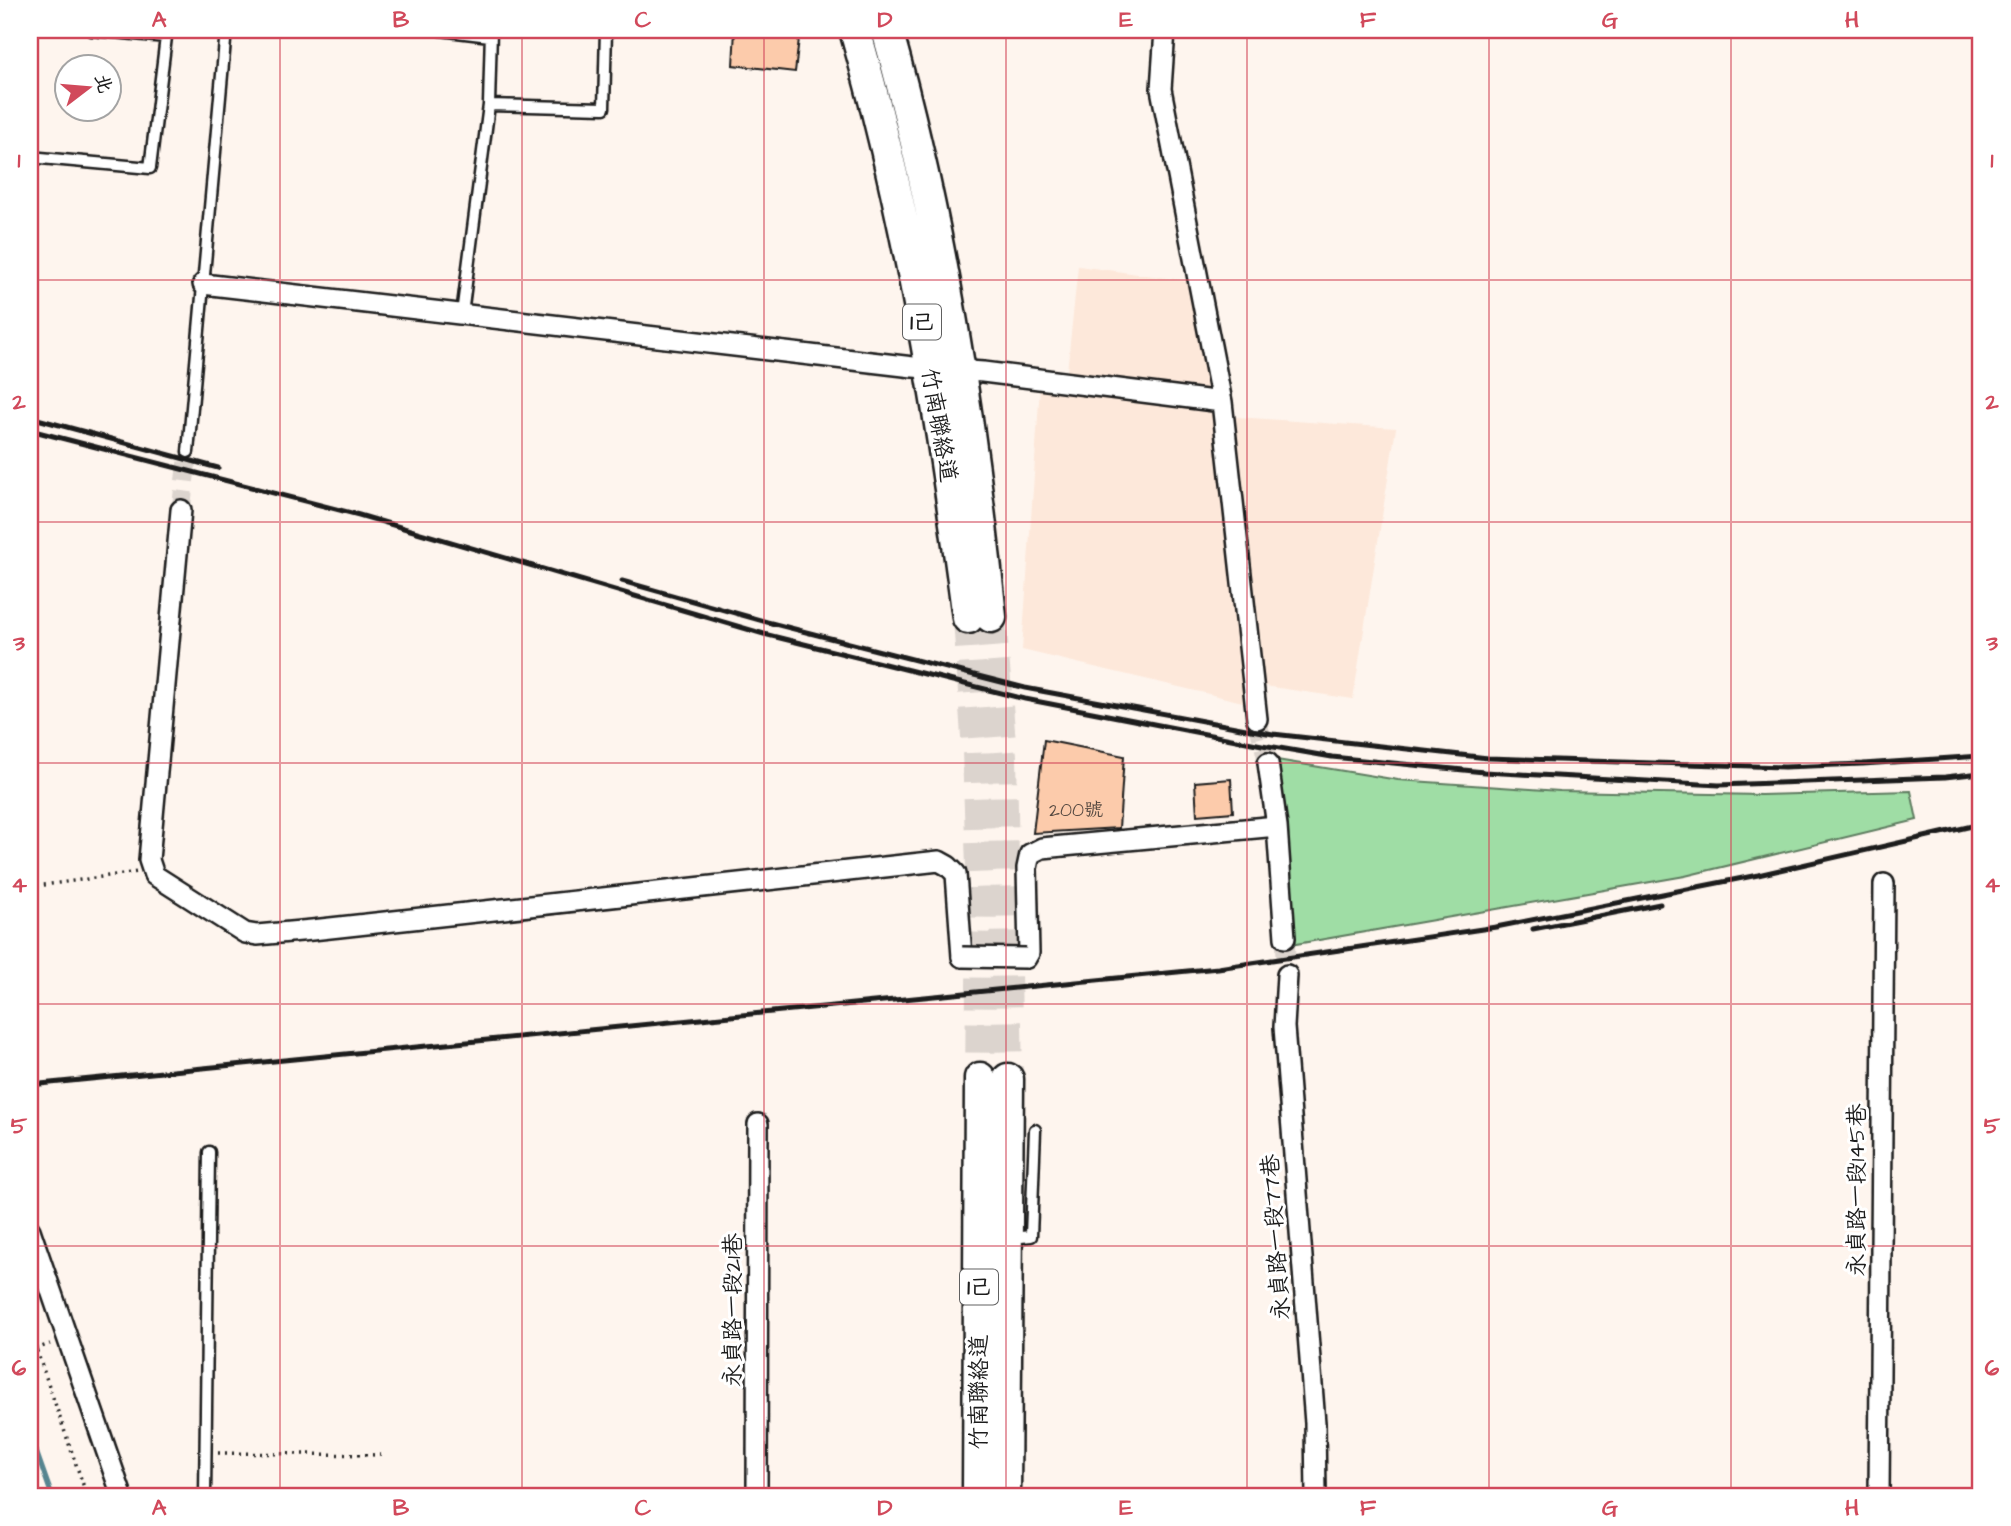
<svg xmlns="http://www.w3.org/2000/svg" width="2011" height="1526" font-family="'Architects Daughter','LXGW WenKai TC',sans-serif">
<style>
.built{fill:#fde8da}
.green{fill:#9fdda5;stroke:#5e7c60;stroke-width:2}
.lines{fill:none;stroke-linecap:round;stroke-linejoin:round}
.stream{stroke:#578590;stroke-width:5}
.building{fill:#fccbab;stroke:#1c1c1c;stroke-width:2}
.street-tunnel{stroke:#dcd4ce;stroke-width:19;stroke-dasharray:19 10;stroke-linecap:butt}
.primary-tunnel{stroke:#dcd4ce;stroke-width:30;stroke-dasharray:30 15;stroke-linecap:butt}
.lane-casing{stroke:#1c1c1c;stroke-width:15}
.street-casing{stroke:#1c1c1c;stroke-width:24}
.primary-casing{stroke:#1c1c1c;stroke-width:35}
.path{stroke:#1c1c1c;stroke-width:3.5;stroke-dasharray:2 5;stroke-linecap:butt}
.lane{stroke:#fff;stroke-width:10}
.street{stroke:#fff;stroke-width:19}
.primary{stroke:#fff;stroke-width:30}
.rail{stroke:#1c1c1c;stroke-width:5}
.street-bridge-casing{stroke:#1c1c1c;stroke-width:24;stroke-linecap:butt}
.street-bridge{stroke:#fff;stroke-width:19}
.grid{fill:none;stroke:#d1495b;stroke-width:2;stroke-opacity:0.55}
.labels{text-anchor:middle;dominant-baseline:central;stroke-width:6;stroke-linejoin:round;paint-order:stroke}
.number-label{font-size:19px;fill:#544840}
.shield{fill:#fff;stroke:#606060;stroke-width:2}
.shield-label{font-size:21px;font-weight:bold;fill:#1c1c1c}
.street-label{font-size:23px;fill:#1c1c1c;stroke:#fff}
.neatline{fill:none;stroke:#d1495b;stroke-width:2.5}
.grid-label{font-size:23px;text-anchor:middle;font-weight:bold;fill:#d1495b}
</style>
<rect width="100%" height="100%" fill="#fef5ee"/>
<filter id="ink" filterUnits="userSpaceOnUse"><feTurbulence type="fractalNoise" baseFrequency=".0143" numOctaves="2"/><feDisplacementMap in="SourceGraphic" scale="14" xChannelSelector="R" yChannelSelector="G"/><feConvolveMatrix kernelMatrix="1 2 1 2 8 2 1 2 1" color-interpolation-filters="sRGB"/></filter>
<g filter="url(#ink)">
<path class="built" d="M 1078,266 L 1190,281 L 1211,393 L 1237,417 L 1396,428 L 1353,699 L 1265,686 L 1265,703 L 1247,703 L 1022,650 L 1040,387 L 1065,391 Z"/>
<path class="green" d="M 1277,760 L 1398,780 L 1560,791 L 1761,795 L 1911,791 L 1917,820 L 1685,876 L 1296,944 Z"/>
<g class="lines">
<path class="stream" d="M 30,1434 L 52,1496"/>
</g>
<path class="building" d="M 735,30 L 800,30 L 795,72 L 733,65 Z
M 1044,740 L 1124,756 L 1119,828 L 1033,833 Z
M 1231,779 L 1233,812 L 1197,815 L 1195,782 Z"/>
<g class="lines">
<path class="street-tunnel" d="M 181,510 L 188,452
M 1257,719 L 1268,763
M 1285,938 L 1287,975"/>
<path class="primary-tunnel" d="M 991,617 L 1002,756 L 1008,1079
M 968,618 L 977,751 L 982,897 L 980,1078"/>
<defs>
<path id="lane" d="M 440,30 L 490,36
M 489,105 L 604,108 L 606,30
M 30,157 L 150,168 L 166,37 L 91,30
M 462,314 L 489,105 L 491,30
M 188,452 L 226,30
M 1011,1238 L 1031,1236 L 1035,1130
M 205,1496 L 209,1152"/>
<path id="street" d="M 1165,30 L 1161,89 L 1222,402 L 1257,719
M 203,284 L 913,367 L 983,372 L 1222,402
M 181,510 L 149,860 L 154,875 L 245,933 L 257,935 L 312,930 L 939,861 L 948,866 L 956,874 L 962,957
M 1268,763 L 1277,826 L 1285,938
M 1026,958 L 1029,953 L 1027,868 L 1030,854 L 1042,848 L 1277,826
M 1287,975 L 1284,1027 L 1315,1423 L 1316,1496
M 30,1230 L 122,1496
M 757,1496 L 758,1124
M 1879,1496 L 1884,884"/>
<path id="primary" d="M 855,30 C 910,222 942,420 968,618
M 887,30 C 941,222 971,419 991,617
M 978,1496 L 980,1078
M 1005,1496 L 1008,1079"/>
</defs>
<use href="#lane" class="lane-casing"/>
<use href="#street" class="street-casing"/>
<use href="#primary" class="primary-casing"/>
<path class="path" d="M 30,887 L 137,872
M 30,1331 L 87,1496
M 36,1349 L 50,1344
M 218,1453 L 384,1455
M 30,1467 L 40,1496"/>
<use href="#lane" class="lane"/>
<use href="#street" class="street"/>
<use href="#primary" class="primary"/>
<path class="rail" d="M 30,417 L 218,468
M 30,430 L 359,515 L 764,634 L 1025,699 L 1262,745 L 1332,757 L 1484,772 L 1719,785 L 1945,777 L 1981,773
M 622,581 L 767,622 L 1025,688 L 1273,734 L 1488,758 L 1719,765 L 1784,767 L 1863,764 L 1981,756
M 1533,929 L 1660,904
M 30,1085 L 1218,968 L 1496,927 L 1758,875 L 1981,824"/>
<defs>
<path id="street-bridge" d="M 962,957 L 1026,958"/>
</defs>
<use href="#street-bridge" class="street-bridge-casing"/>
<use href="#street-bridge" class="street-bridge"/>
</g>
</g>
<path class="grid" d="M 280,30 L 280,1496M 522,30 L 522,1496M 764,30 L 764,1496M 1006,30 L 1006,1496M 1247,30 L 1247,1496M 1489,30 L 1489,1496M 1731,30 L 1731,1496M 30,280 L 1981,280M 30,522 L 1981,522M 30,763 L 1981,763M 30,1004 L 1981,1004M 30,1246 L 1981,1246"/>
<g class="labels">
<g class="number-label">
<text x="1076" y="810">200號</text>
</g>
<g class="shield">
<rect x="903" y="304.5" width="38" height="35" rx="5"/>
<rect x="960" y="1269.5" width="38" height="35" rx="5"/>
</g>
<g class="shield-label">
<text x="922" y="322">1己</text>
<text x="979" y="1287">1己</text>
</g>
<g class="street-label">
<text transform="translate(939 425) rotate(80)">竹南聯絡道</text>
<text transform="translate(1857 1190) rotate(-90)">永貞路一段145巷</text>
<text transform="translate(1276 1237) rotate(-94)">永貞路一段77巷</text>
<text transform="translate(733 1310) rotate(-90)">永貞路一段21巷</text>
<text transform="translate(979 1392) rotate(-90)">竹南聯絡道</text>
</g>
</g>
<rect width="2011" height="1526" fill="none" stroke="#fff" stroke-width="77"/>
<g transform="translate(88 88) rotate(74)"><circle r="33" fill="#ffffff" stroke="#a4a4a4" stroke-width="2"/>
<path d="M0-5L12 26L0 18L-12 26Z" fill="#d1495b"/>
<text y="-10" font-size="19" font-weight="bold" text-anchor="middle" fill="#1c1c1c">北</text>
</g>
<rect x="38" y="38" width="1934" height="1450" class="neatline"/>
<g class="grid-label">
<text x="159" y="27">A</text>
<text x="401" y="27">B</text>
<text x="643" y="27">C</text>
<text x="885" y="27">D</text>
<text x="1126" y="27">E</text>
<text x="1368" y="27">F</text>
<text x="1610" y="27">G</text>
<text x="1852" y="27">H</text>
<text x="19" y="167">1</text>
<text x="1992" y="167">1</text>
<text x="19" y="409">2</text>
<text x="1992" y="409">2</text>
<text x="19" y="650">3</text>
<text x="1992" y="650">3</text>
<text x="19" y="892">4</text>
<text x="1992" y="892">4</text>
<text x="19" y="1133">5</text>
<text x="1992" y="1133">5</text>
<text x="19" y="1375">6</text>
<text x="1992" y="1375">6</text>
<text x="159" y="1515">A</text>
<text x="401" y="1515">B</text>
<text x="643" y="1515">C</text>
<text x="885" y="1515">D</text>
<text x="1126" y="1515">E</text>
<text x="1368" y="1515">F</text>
<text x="1610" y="1515">G</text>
<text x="1852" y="1515">H</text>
</g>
</svg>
